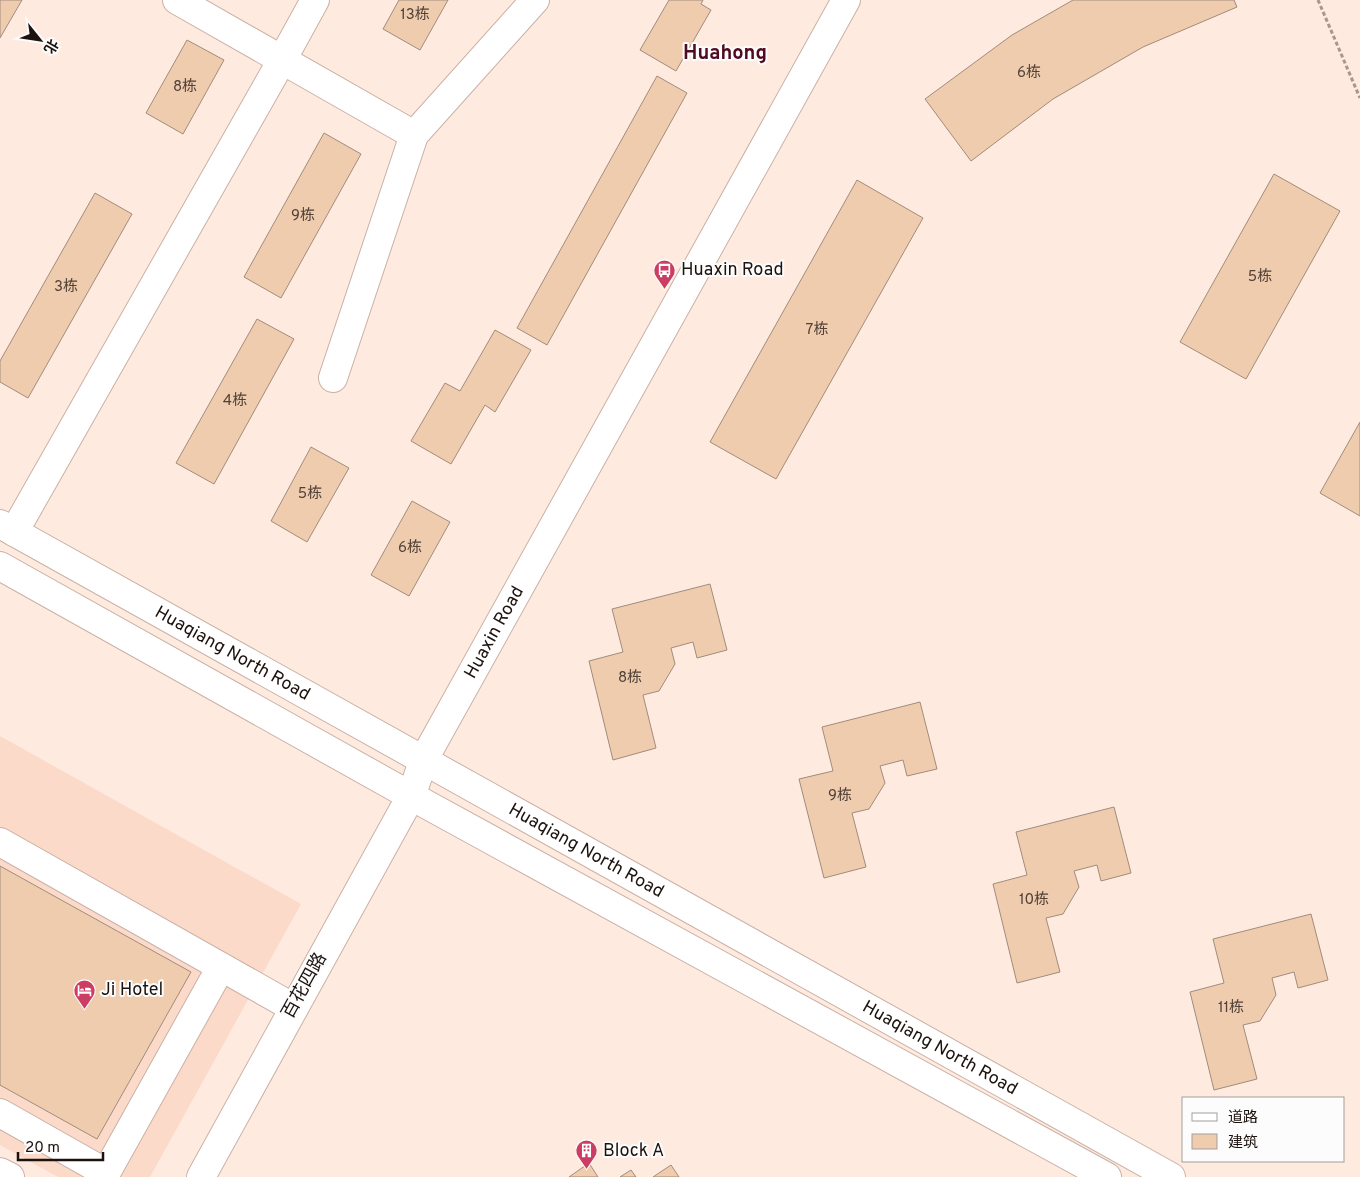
<svg xmlns="http://www.w3.org/2000/svg" width="1360" height="1177" font-family="Overpass,'Noto Sans SC',sans-serif">
<style>
.built{fill:#fbdac9}
.building{fill:#f0ccaf;stroke:#a08c7c}
.lines{fill:none;stroke-linecap:round;stroke-linejoin:round}
.minor-casing{stroke:#cab1a5;stroke-width:30}
.major-casing{stroke:#cab1a5;stroke-width:30}
.path{stroke:#a7978f;stroke-width:3;stroke-dasharray:4 2.5;stroke-linecap:butt}
.minor{stroke:#fff;stroke-width:28}
.major{stroke:#fff;stroke-width:28}
.labels{text-anchor:middle;dominant-baseline:central;stroke-width:4;stroke-linejoin:round;paint-order:stroke}
.number-label{font-size:15px;fill:#514137}
.poi-label{font-size:18px;fill:#1c130f;stroke:#fcfcfc;text-anchor:start}
.street-label{font-size:18px;fill:#1c130f;stroke:#fcfcfc}
.quarter-label{font-size:20px;font-weight:bold;fill:#500b20;stroke:#fcfcfc}
</style>
<rect width="100%" height="100%" fill="#ffeadf"/>
<path class="built" d="M 0,736 L 301,904 L 150,1177 L 58,1177 L 0,1145 Z"/>
<path class="building" d="M 0,0 L 22,0 L 0,38 Z
M 399,0 L 448,0 L 420,50 L 383,29 Z
M 669,0 L 703,0 L 701,4 L 711,10 L 676,71 L 640,50 Z
M 1073,0 L 1234,0 L 1237,7 L 1143,47 L 1053,99 L 971,161 L 925,99 L 1012,35 Z
M 187,40 L 224,60 L 183,134 L 146,113 Z
M 657,76 L 687,93 L 547,345 L 517,328 Z
M 324,133 L 361,154 L 281,298 L 244,277 Z
M 1274,174 L 1340,211 L 1246,379 L 1180,342 Z
M 857,180 L 923,218 L 776,479 L 710,442 Z
M 95,193 L 132,214 L 28,398 L 0,382 L 0,361 Z
M 257,319 L 294,339 L 214,484 L 176,463 Z
M 495,330 L 531,350 L 495,412 L 485,405 L 451,464 L 411,441 L 445,383 L 460,391 Z
M 1360,422 L 1360,516 L 1320,493 Z
M 311,447 L 349,468 L 307,542 L 271,521 Z
M 412,501 L 450,522 L 409,596 L 371,575 Z
M 710,584 L 727,650 L 697,658 L 693,642 L 671,648 L 675,664 L 659,691 L 643,695 L 656,748 L 613,760 L 589,661 L 623,652 L 612,609 Z
M 920,702 L 937,769 L 907,776 L 903,760 L 880,766 L 885,783 L 869,809 L 852,813 L 866,867 L 824,878 L 799,779 L 833,771 L 822,727 Z
M 1114,807 L 1131,873 L 1101,881 L 1097,865 L 1074,871 L 1079,887 L 1063,914 L 1046,918 L 1060,972 L 1017,983 L 993,884 L 1027,875 L 1016,832 Z
M 0,866 L 191,972 L 97,1139 L 0,1085 Z
M 1311,914 L 1328,980 L 1298,988 L 1294,972 L 1272,978 L 1276,995 L 1260,1021 L 1243,1025 L 1257,1079 L 1214,1090 L 1190,992 L 1224,983 L 1213,939 Z
M 589,1163 L 598,1177 L 569,1177 Z
M 671,1165 L 679,1177 L 653,1177 Z
M 631,1170 L 636,1177 L 620,1177 Z"/>
<g class="lines">
<defs>
<g id="minor">
<path d="M 177,0 L 414,135"/>
<path d="M 333,378 L 414,135 L 535,0"/>
<path d="M 14,532 L 282,60 L 315,0"/>
<path d="M 0,842 L 294,1008"/>
<path d="M 0,1113 L 106,1173 L 221,967"/>
<path d="M 0,1172 L 10,1177"/>
<path id="s1" d="M 201,1177 L 411,796 L 424,759 L 846,0"/>
</g>
<g id="major">
<path id="s2" d="M 0,524 L 1171,1177"/>
<path d="M 0,566 L 411,796 L 1107,1177"/>
</g>
</defs>
<use href="#minor" class="minor-casing"/>
<use href="#major" class="major-casing"/>
<path class="path" d="M 1318,0 L 1360,98"/>
<use href="#minor" class="minor"/>
<use href="#major" class="major"/>
</g>
<defs>
<symbol id="bus-pin" viewBox="-11 -11 22 30"><path d="M0 17L-7.5 6A9.5 9.5 0 1 1 7.5 6Z" fill="#cc3d64" stroke="#fcfcfc"/><path d="M-5-6H5V4H4V6H2V4H-2V6H-4V4H-5ZM-3.5-4V0h7V-4ZM-3.5 1.2v1.5H-2V1.2ZM2 1.2v1.5H3.5V1.2Z" fill="#fff"/></symbol>
<symbol id="hotel-pin" viewBox="-11 -11 22 30"><path d="M0 17L-7.5 6A9.5 9.5 0 1 1 7.5 6Z" fill="#cc3d64" stroke="#fcfcfc"/><path d="M-6-4.5h1.5V1H6V5H4.5V3h-9V5H-6ZM-4 0a1.8 1.8 0 1 1 3.6 0ZM.5 0V-2.5h3Q6-2.5 6 0Z" fill="#fff"/></symbol>
<symbol id="building-pin" viewBox="-11 -11 22 30"><path d="M0 17L-7.5 6A9.5 9.5 0 1 1 7.5 6Z" fill="#cc3d64" stroke="#fcfcfc"/><path d="M-4-6H4V6H1V3H-1V6H-4ZM-2.5-4.3h1.7v1.8h-1.7ZM.8-4.3h1.7v1.8H.8ZM-2.5-1h1.7V.8h-1.7ZM.8-1h1.7V.8H.8Z" fill="#fff"/></symbol>
</defs>
<g fill-rule="evenodd">
<use href="#bus-pin" x="652" y="258" width="25" height="34"/>
<use href="#hotel-pin" x="72" y="978" width="25" height="34"/>
<use href="#building-pin" x="574" y="1138" width="25" height="34"/>
</g>
<g class="labels">
<g class="number-label">
<text x="415" y="15">13栋</text>
<text x="1029" y="73">6栋</text>
<text x="185" y="87">8栋</text>
<text x="303" y="216">9栋</text>
<text x="1260" y="277">5栋</text>
<text x="66" y="287">3栋</text>
<text x="817" y="330">7栋</text>
<text x="235" y="401">4栋</text>
<text x="310" y="494">5栋</text>
<text x="410" y="548">6栋</text>
<text x="630" y="678">8栋</text>
<text x="840" y="796">9栋</text>
<text x="1034" y="900">10栋</text>
<text x="1231" y="1008">11栋</text>
</g>
<g class="poi-label">
<text x="681" y="270">Huaxin Road</text>
<text x="101" y="990">Ji Hotel</text>
<text x="603" y="1151">Block A</text>
</g>
<g class="street-label">
<text stroke="none"><textPath href="#s1" startOffset="619">Huaxin Road</textPath></text>
<text stroke="none"><textPath href="#s2" startOffset="266">Huaqiang North Road</textPath></text>
<text stroke="none"><textPath href="#s2" startOffset="671">Huaqiang North Road</textPath></text>
<text transform="translate(305 986) rotate(-61)">百花四路</text>
<text stroke="none"><textPath href="#s2" startOffset="1076">Huaqiang North Road</textPath></text>
</g>
<g class="quarter-label">
<text x="725" y="54">Huahong</text>
</g>
</g>
<rect x="1182" y="1097" width="162" height="65" fill="#fcfcfc" stroke="#a29f9d"/>
<rect x="1192" y="1113" width="25" height="8" fill="#ffffff" stroke="#a29f9d"/>
<text x="1228" y="1122" font-size="15" fill="#1c130f">道路</text>
<rect x="1192" y="1134" width="25" height="15" fill="#f0ccaf" stroke="#a29f9d"/>
<text x="1228" y="1147" font-size="15" fill="#1c130f">建筑</text>
<g transform="translate(40 40) rotate(120)" stroke="#fcfcfc" stroke-width="4" paint-order="stroke">
<path d="M0-4L9 19L0 12L-9 19Z" fill="#1c130f"/>
<text y="-8" font-size="14" font-weight="bold" text-anchor="middle" fill="#1c130f">北</text>
</g>
<path d="M18 1152v8h85v-8" fill="none" stroke="#1c130f" stroke-width="2.5"/>
<text x="25" y="1152" font-size="15" fill="#1c130f" stroke="#fcfcfc" stroke-width="4" paint-order="stroke">20 m</text>
</svg>
